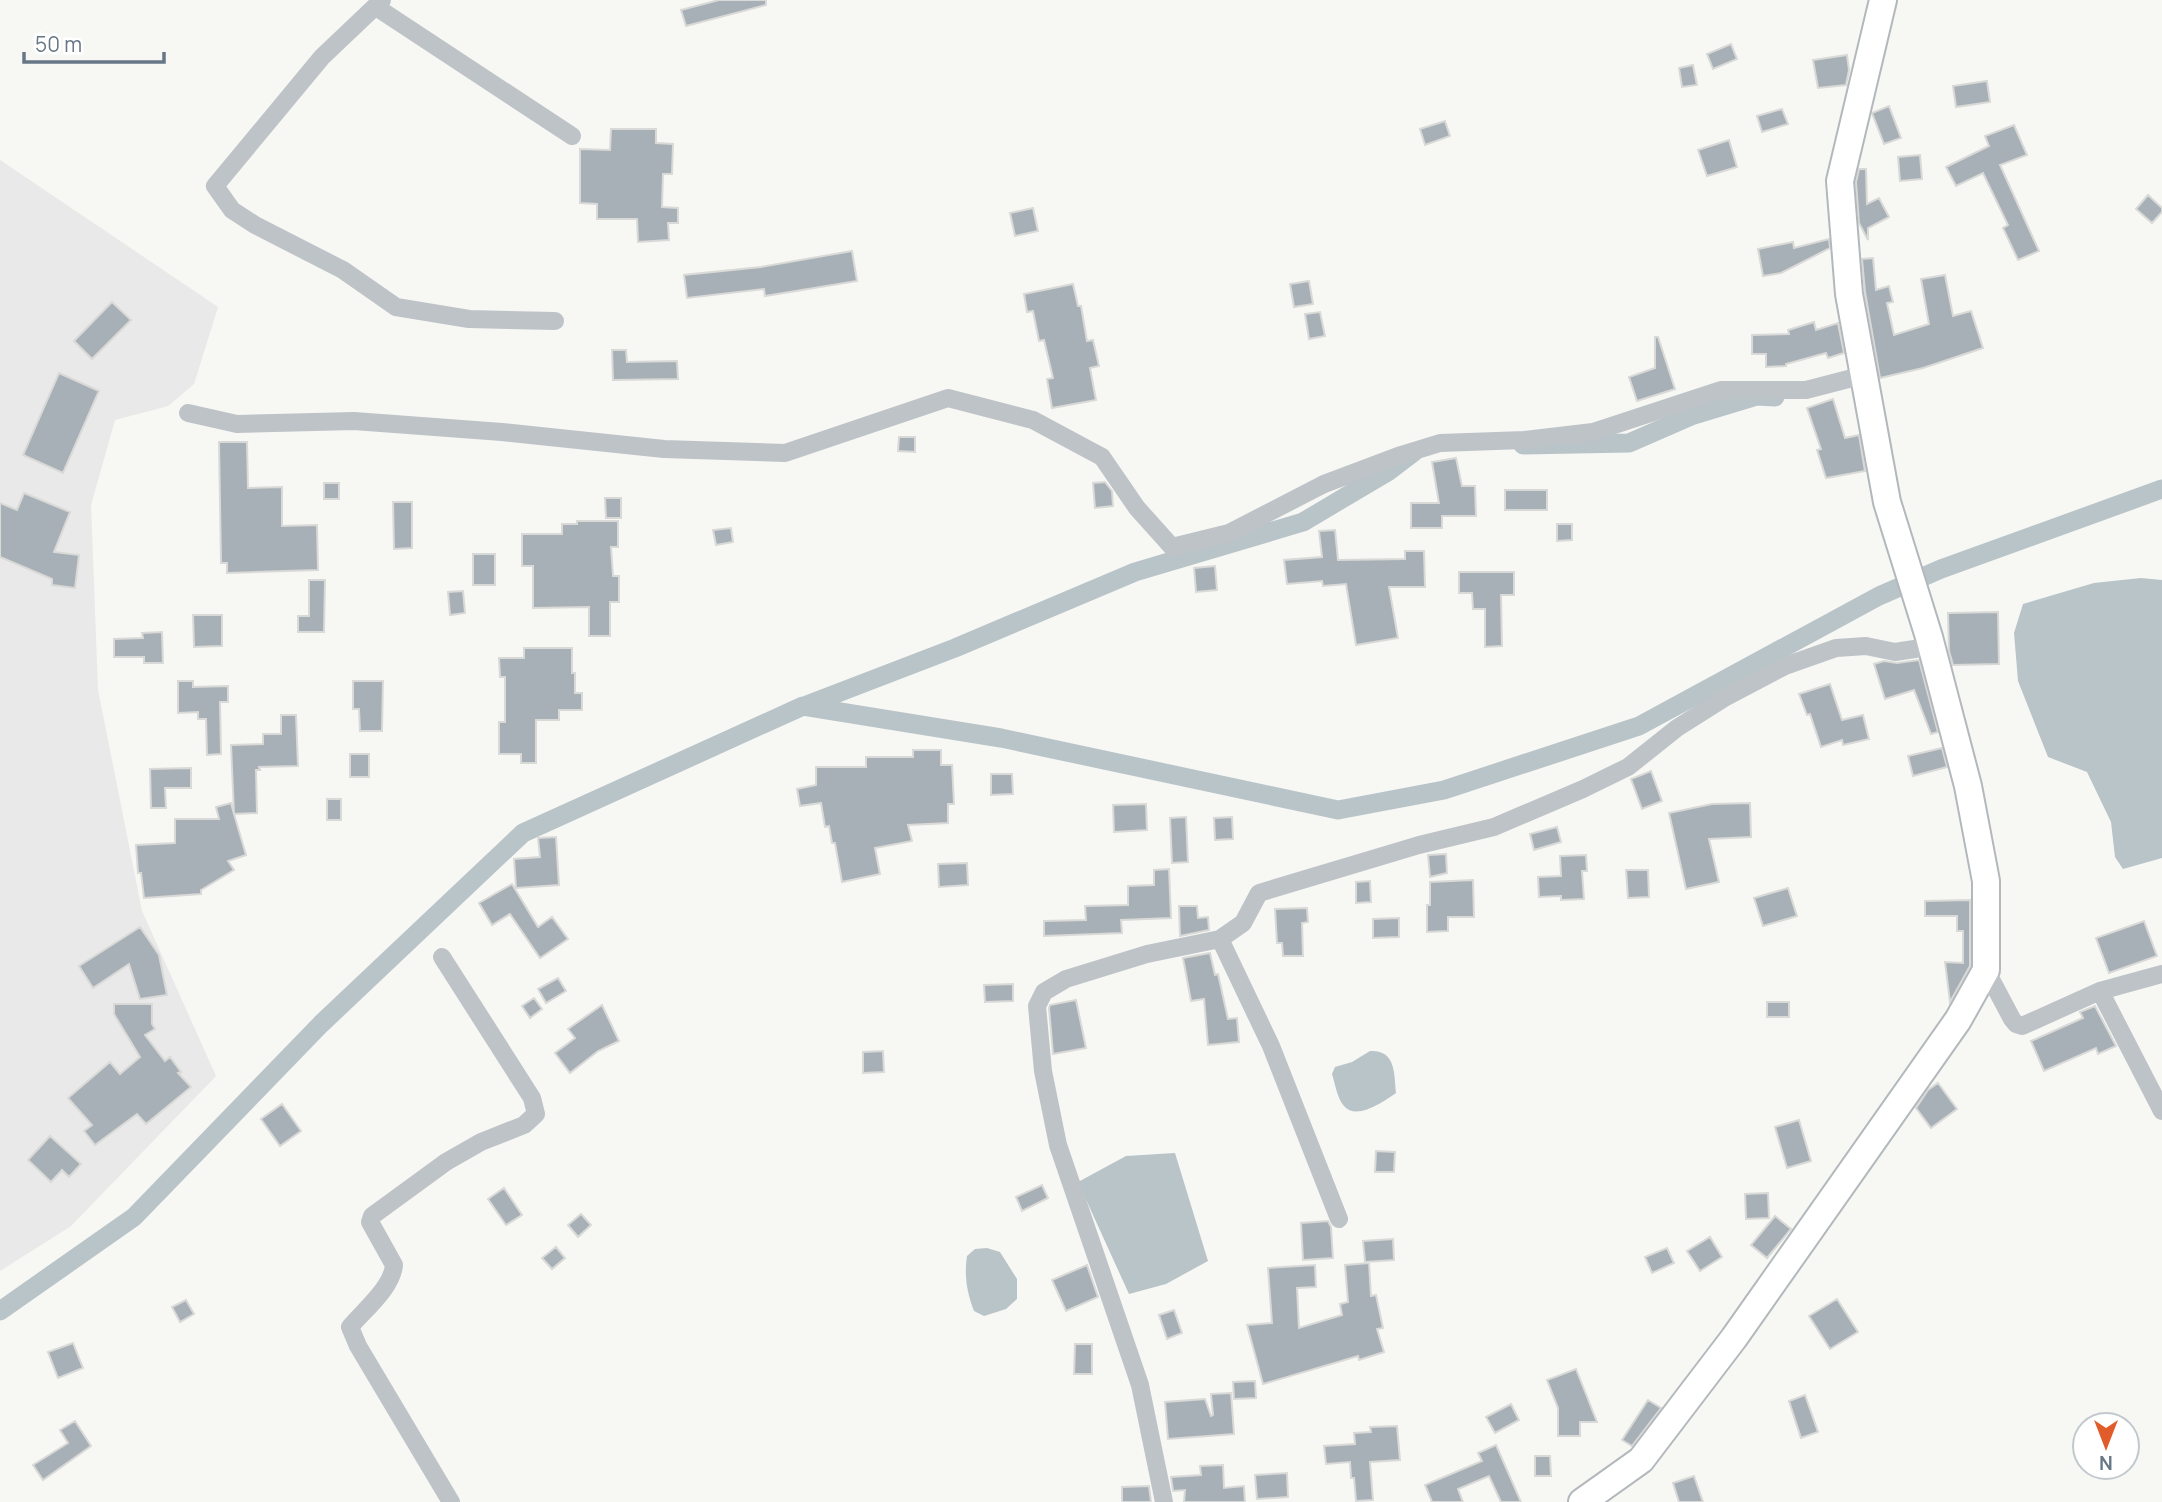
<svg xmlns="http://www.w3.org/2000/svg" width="2162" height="1502" font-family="Manrope,sans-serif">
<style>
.built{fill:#e8e9e8}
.water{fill:#b9c4c9}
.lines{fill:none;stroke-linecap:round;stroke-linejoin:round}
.canal{stroke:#b9c4c9;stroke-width:19}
.building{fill:#a7b0b6;stroke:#d9d9d7;stroke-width:2}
.secondary-casing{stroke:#b3b8bd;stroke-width:30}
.minor{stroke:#bec3c7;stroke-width:18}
.secondary{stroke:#fff;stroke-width:26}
</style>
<rect width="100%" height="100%" fill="#f7f7f4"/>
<path class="built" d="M 0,160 L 218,307 L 194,384 L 168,406 L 115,420 L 91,505 L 98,690 L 142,911 L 216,1076 L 71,1226 L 0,1271 Z"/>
<path class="water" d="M 2141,578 L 2162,580 L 2162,858 L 2123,869 L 2115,857 L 2111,822 L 2087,772 L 2048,757 L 2018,681 L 2014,633 L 2023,604 L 2094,583 Z
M 1370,1051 C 1396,1050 1394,1073 1396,1093 C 1384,1101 1357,1121 1344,1106 C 1337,1098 1335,1083 1332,1074 L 1335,1067 L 1352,1062 Z
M 1175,1153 L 1208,1261 L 1166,1284 L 1129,1294 L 1078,1182 L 1126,1156 Z
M 987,1248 L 1000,1252 L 1017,1279 L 1017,1299 L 1006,1309 L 984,1316 L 974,1311 C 967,1292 964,1277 967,1256 L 975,1249 Z"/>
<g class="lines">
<path class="canal" d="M 1523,445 L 1629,443 L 1691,416 L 1757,396 L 1775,397
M 804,706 L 955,648 L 1135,572 L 1303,522 L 1389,471 L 1414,452
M 0,1311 L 134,1217 L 321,1024 L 523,833 L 803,706 L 1001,738 L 1338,810 L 1444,790 L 1639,726 L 1879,596 L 1941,569 L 2162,489"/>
</g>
<path class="building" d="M 719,0 L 766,0 L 766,5 L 686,26 L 681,10 Z
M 1731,44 L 1737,59 L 1713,69 L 1707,54 Z
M 1847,55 L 1849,70 L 1846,85 L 1818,88 L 1813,60 Z
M 1693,65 L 1697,85 L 1682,87 L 1679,68 Z
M 1987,81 L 1990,102 L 1956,107 L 1953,86 Z
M 1889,106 L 1901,138 L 1884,144 L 1872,113 Z
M 1782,109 L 1788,124 L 1762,132 L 1757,116 Z
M 1445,121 L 1450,136 L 1425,145 L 1420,129 Z
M 2014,125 L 2027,155 L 2000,165 L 2039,251 L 2018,260 L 2003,228 L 2008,225 L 1983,173 L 1956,186 L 1946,167 L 1989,146 L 1985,136 Z
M 611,129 L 656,129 L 656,143 L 673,144 L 672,174 L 663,174 L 662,207 L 678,208 L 678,223 L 668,223 L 669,240 L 638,242 L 637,219 L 597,219 L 597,204 L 580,203 L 580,149 L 610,150 Z
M 1729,140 L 1737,167 L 1707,176 L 1698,150 Z
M 1920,155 L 1922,179 L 1900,181 L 1898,157 Z
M 1859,169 L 1866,169 L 1867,204 L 1879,198 L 1889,217 L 1868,228 L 1868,240 L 1859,223 L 1856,182 Z
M 2148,195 L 2162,208 L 2162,212 L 2152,223 L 2136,209 Z
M 1033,208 L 1038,231 L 1015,236 L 1010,213 Z
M 1829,239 L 1830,248 L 1781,273 L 1763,276 L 1758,249 L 1793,242 L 1794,248 Z
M 852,251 L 857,281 L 765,296 L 764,289 L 687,298 L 684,275 L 761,267 Z
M 1873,258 L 1876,290 L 1889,286 L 1893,302 L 1887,303 L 1894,335 L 1929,324 L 1921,279 L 1945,275 L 1953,316 L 1971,311 L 1983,348 L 1923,368 L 1880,378 L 1865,292 L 1862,259 Z
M 1309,281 L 1313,304 L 1294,307 L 1290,284 Z
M 1073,284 L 1078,306 L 1081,306 L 1087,341 L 1093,340 L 1099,366 L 1090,368 L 1096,400 L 1052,408 L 1047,379 L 1053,378 L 1044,340 L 1039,341 L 1033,311 L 1027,312 L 1024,294 Z
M 112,302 L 131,320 L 92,359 L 74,341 Z
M 1320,312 L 1325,336 L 1309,339 L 1305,314 Z
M 1814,322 L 1816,330 L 1838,323 L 1844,353 L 1828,358 L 1826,353 L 1786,364 L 1786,366 L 1766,367 L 1766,354 L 1752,354 L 1752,335 L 1789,334 L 1788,330 Z
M 1655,337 L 1658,337 L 1675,389 L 1637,401 L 1629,377 L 1655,368 Z
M 612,350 L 626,350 L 627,362 L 677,361 L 678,379 L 613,380 Z
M 59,373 L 99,391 L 63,473 L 23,455 Z
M 1833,399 L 1845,438 L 1859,435 L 1865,471 L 1826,478 L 1817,450 L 1821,449 L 1807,408 Z
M 899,437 L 915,437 L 915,452 L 898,451 Z
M 219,442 L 247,442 L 248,488 L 282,487 L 282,526 L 317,525 L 318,570 L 227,573 L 227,563 L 221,563 Z
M 1456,458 L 1462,486 L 1475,486 L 1476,516 L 1442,516 L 1442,528 L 1411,528 L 1411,503 L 1439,503 L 1432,462 Z
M 1105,482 L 1112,491 L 1113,506 L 1095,508 L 1093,483 Z
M 324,483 L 339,483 L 339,499 L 324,499 Z
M 1505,490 L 1547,490 L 1547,510 L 1505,510 Z
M 24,493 L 70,512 L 54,552 L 79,555 L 75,588 L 52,585 L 52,579 L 0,557 L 0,503 L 17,510 Z
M 605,498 L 621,498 L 621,518 L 606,518 Z
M 393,502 L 412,502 L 412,548 L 394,549 Z
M 577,521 L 618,521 L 618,547 L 611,547 L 613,576 L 619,576 L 619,602 L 610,602 L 610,636 L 589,636 L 589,607 L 533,608 L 533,566 L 522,566 L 522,534 L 562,534 L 562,524 L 577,524 Z
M 1557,524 L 1572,524 L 1572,540 L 1557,541 Z
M 731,528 L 733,542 L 716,545 L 713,530 Z
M 1335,530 L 1338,560 L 1405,559 L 1405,551 L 1424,551 L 1425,587 L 1389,587 L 1398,638 L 1356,645 L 1346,584 L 1323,586 L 1322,581 L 1287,584 L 1284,560 L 1322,557 L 1319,531 Z
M 473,554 L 495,554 L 495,585 L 473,585 Z
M 1215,566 L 1217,590 L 1196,592 L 1194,568 Z
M 1459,572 L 1514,572 L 1514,595 L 1501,595 L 1502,646 L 1485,647 L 1485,609 L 1473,609 L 1472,593 L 1459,593 Z
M 309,580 L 325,580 L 324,632 L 298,632 L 298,616 L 309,616 Z
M 463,591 L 465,613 L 450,615 L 448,592 Z
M 1998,612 L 1999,664 L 1953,665 L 1949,651 L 1948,613 Z
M 193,615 L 222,615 L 222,646 L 194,647 Z
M 162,632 L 163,663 L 144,663 L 144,657 L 114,657 L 114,639 L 143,638 L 142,633 Z
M 524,648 L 572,648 L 572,673 L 575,673 L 575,693 L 582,693 L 582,710 L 559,710 L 559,720 L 536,720 L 536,763 L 521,763 L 521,754 L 499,754 L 499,722 L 505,722 L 505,677 L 500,677 L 499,658 L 524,658 Z
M 1919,660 L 1938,732 L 1931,734 L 1914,690 L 1885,699 L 1874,664 L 1884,661 L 1897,663 Z
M 178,681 L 193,681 L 193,687 L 228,686 L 228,702 L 220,702 L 221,754 L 207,755 L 206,719 L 198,719 L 198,712 L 178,713 Z
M 353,681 L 383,681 L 382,731 L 360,731 L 359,709 L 353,709 Z
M 1830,684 L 1842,720 L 1863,715 L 1869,739 L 1843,745 L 1842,740 L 1821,747 L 1810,714 L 1807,715 L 1799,694 Z
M 281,715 L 296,715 L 298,766 L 259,767 L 260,770 L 256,770 L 257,813 L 234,814 L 246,855 L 228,861 L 234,870 L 201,890 L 201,894 L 144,898 L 141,873 L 138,873 L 136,845 L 175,843 L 175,819 L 219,819 L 216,807 L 231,803 L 234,814 L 231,745 L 263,744 L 263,734 L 281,734 Z
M 1942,748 L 1947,767 L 1913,776 L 1908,756 Z
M 913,750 L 941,750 L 941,765 L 952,765 L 954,804 L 948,804 L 948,823 L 908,825 L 912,841 L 875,848 L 880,874 L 842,882 L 835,843 L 832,843 L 829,826 L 825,827 L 821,803 L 800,806 L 797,789 L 816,785 L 816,767 L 866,767 L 866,757 L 913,757 Z
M 350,754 L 369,754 L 369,777 L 350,777 Z
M 191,768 L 191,788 L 165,788 L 166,808 L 151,808 L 150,769 Z
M 1651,771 L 1662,801 L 1642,809 L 1631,779 Z
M 991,774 L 1012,774 L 1013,794 L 991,795 Z
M 327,799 L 341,799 L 341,820 L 327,820 Z
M 1750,803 L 1751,837 L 1709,839 L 1719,882 L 1686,889 L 1669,813 L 1712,804 Z
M 1146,804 L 1147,830 L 1114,832 L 1113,805 Z
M 1186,817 L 1188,862 L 1172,863 L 1170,818 Z
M 1232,817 L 1233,839 L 1215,840 L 1214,818 Z
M 1557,827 L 1561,842 L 1534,850 L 1530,834 Z
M 556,837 L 559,885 L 516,888 L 514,859 L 540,857 L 538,838 Z
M 1446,854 L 1447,873 L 1430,877 L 1428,855 Z
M 1586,855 L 1587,871 L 1582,871 L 1584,899 L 1561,900 L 1561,896 L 1539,897 L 1538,877 L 1561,876 L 1560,856 Z
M 967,863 L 968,885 L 939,887 L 938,864 Z
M 1169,869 L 1171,918 L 1121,920 L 1122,933 L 1044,936 L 1044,921 L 1086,920 L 1085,906 L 1128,905 L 1128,886 L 1154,885 L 1154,870 Z
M 1626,870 L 1648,870 L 1649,897 L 1628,898 Z
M 1473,880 L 1474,917 L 1448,917 L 1448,931 L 1427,932 L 1427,905 L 1430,905 L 1430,882 Z
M 1370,881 L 1371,902 L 1356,903 L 1356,882 Z
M 512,884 L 538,927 L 552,917 L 568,939 L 540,958 L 510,914 L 492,925 L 479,903 Z
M 1788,888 L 1797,916 L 1763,926 L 1754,898 Z
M 1970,900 L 1970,966 L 1950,1002 L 1945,962 L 1963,963 L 1963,931 L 1957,931 L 1957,916 L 1925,916 L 1925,901 Z
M 1179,906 L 1197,906 L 1198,918 L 1208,917 L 1209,930 L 1180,936 Z
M 1307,908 L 1308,922 L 1302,923 L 1303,956 L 1283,956 L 1282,943 L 1277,943 L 1275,909 Z
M 1399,918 L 1399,937 L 1373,938 L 1373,919 Z
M 2144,921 L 2157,956 L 2109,973 L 2096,938 Z
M 140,927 L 159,955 L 167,995 L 140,999 L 129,964 L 93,988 L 79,966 Z
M 1210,953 L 1215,975 L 1218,974 L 1228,1019 L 1237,1018 L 1239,1042 L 1208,1045 L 1204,999 L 1191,1001 L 1183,958 Z
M 558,978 L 566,991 L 546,1003 L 538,989 Z
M 1013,984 L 1013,1001 L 985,1002 L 984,985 Z
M 534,998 L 542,1009 L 530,1018 L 522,1006 Z
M 1076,1000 L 1086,1048 L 1053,1054 L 1049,1008 L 1050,1005 Z
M 1767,1002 L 1789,1002 L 1789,1017 L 1767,1017 Z
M 114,1004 L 152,1004 L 152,1024 L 155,1029 L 145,1035 L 165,1061 L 170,1057 L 181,1072 L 178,1073 L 191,1087 L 146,1124 L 137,1114 L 95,1145 L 84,1131 L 92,1125 L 68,1098 L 110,1062 L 120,1074 L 140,1057 L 114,1014 Z
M 602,1005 L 619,1041 L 598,1051 L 570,1073 L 555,1053 L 575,1038 L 568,1029 Z
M 2095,1006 L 2116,1046 L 2098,1054 L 2096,1048 L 2044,1071 L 2031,1041 L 2083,1018 L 2080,1012 Z
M 883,1051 L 884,1072 L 863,1073 L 863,1052 Z
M 1938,1083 L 1957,1109 L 1931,1128 L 1916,1108 L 1928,1090 Z
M 282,1104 L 301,1131 L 280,1146 L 261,1119 Z
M 1799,1120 L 1811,1161 L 1787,1168 L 1775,1127 Z
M 50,1136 L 81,1164 L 69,1177 L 62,1170 L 51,1182 L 28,1160 Z
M 1376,1151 L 1395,1152 L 1394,1172 L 1375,1172 Z
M 1042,1185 L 1048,1198 L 1022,1211 L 1016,1197 Z
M 504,1188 L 522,1215 L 506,1225 L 488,1199 Z
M 1768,1193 L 1769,1218 L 1746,1219 L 1745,1194 Z
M 581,1214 L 591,1225 L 578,1237 L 568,1225 Z
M 1775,1216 L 1791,1229 L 1767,1258 L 1751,1245 Z
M 1328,1221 L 1331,1227 L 1333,1258 L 1303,1260 L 1301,1223 Z
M 1710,1237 L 1722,1257 L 1700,1271 L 1687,1251 Z
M 1393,1239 L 1394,1260 L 1365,1262 L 1363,1241 Z
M 556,1247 L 565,1258 L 552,1269 L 542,1258 Z
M 1667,1248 L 1674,1263 L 1652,1273 L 1645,1257 Z
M 1369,1263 L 1371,1296 L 1376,1295 L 1383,1328 L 1377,1329 L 1384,1352 L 1359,1360 L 1358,1356 L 1263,1384 L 1247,1325 L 1272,1323 L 1268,1268 L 1315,1265 L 1316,1287 L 1297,1288 L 1299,1328 L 1342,1315 L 1340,1304 L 1348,1302 L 1345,1265 Z
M 1087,1265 L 1098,1297 L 1066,1311 L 1052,1280 Z
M 1837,1299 L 1858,1332 L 1830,1349 L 1809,1316 Z
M 186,1300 L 194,1314 L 180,1322 L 172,1307 Z
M 1174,1310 L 1182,1333 L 1167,1339 L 1159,1315 Z
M 73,1343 L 83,1368 L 58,1378 L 48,1352 Z
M 1075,1344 L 1092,1344 L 1092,1374 L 1074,1374 Z
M 1576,1369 L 1597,1422 L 1580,1422 L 1580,1436 L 1558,1436 L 1558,1408 L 1547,1380 Z
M 1255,1381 L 1256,1398 L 1234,1399 L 1233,1382 Z
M 1231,1393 L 1234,1434 L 1168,1439 L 1165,1402 L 1205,1399 L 1211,1416 L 1213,1415 L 1211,1394 Z
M 1805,1395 L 1818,1432 L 1801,1438 L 1789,1401 Z
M 1648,1400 L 1661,1408 L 1632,1446 L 1622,1440 Z
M 1511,1404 L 1519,1420 L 1495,1433 L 1486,1417 Z
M 75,1421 L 91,1446 L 43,1480 L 33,1465 L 68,1443 L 60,1430 Z
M 1397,1426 L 1400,1460 L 1370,1462 L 1373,1500 L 1356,1501 L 1354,1478 L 1351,1478 L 1350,1462 L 1326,1464 L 1324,1446 L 1355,1444 L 1354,1433 L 1371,1432 L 1370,1427 Z
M 1496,1445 L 1521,1502 L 1501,1502 L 1489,1476 L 1458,1489 L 1463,1502 L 1432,1502 L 1425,1485 L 1482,1461 L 1478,1453 Z
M 1535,1456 L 1550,1456 L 1551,1476 L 1535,1476 Z
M 1223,1465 L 1224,1488 L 1244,1486 L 1245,1502 L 1184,1502 L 1185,1490 L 1173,1491 L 1171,1477 L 1201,1475 L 1200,1466 Z
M 1287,1473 L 1288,1497 L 1257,1499 L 1255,1475 Z
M 1694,1476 L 1703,1502 L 1679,1502 L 1673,1483 Z
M 1149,1486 L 1151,1502 L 1122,1502 L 1122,1487 Z"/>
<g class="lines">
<defs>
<path id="secondary" d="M 1582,1502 L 1641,1460 L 1734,1338 L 1958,1020 L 1986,970 L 1986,881 L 1968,786 L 1929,637 L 1887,502 L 1849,294 L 1840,181 L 1883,0"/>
</defs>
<use href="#secondary" class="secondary-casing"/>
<path class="minor" d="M 382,0 L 322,57 L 215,186 L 232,210 L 255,225 L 343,270 L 396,307 L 469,319 L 555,321
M 376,7 L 572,136
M 188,413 L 237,424 L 354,421 L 502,432 L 664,449 L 785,453 L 948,398 L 1033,420 L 1102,457 L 1137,508 L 1172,547 L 1229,533 L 1324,484 L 1401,455 L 1440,443 L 1524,440 L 1593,432 L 1721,390 L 1806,390 L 1864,375
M 442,957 L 532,1098 L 536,1114 L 524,1125 L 481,1142 L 446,1162 L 372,1216 L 370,1222 L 394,1265 C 392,1288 364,1310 350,1327 L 358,1346 L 451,1502
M 1986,970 L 2012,1019 L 2016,1024 L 2022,1026 L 2100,991 L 2162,974
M 2100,991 L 2162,1111
M 1339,1219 L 1271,1046 L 1220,939 L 1243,923 L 1259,893 L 1419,845 L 1494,827 L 1583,789 L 1628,767 L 1677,728 L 1726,697 L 1785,666 L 1836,648 L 1866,646 L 1895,652 L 1921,648 L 1931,643
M 1164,1502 L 1140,1385 L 1058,1145 L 1043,1071 L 1037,1006 L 1044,992 L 1066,979 L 1147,954 L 1220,939"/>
<use href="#secondary" class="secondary"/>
</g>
<g transform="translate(2106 1446) rotate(180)"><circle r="33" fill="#ffffff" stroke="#c2c9ce" stroke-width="2"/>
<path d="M0-5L12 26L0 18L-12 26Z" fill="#e25b2a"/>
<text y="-10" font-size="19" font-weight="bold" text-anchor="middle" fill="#677785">N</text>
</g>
<path d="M24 52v10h140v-10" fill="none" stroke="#677785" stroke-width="3.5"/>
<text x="35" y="52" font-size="21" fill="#677785" stroke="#ffffff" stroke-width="5" paint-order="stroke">50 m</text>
</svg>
